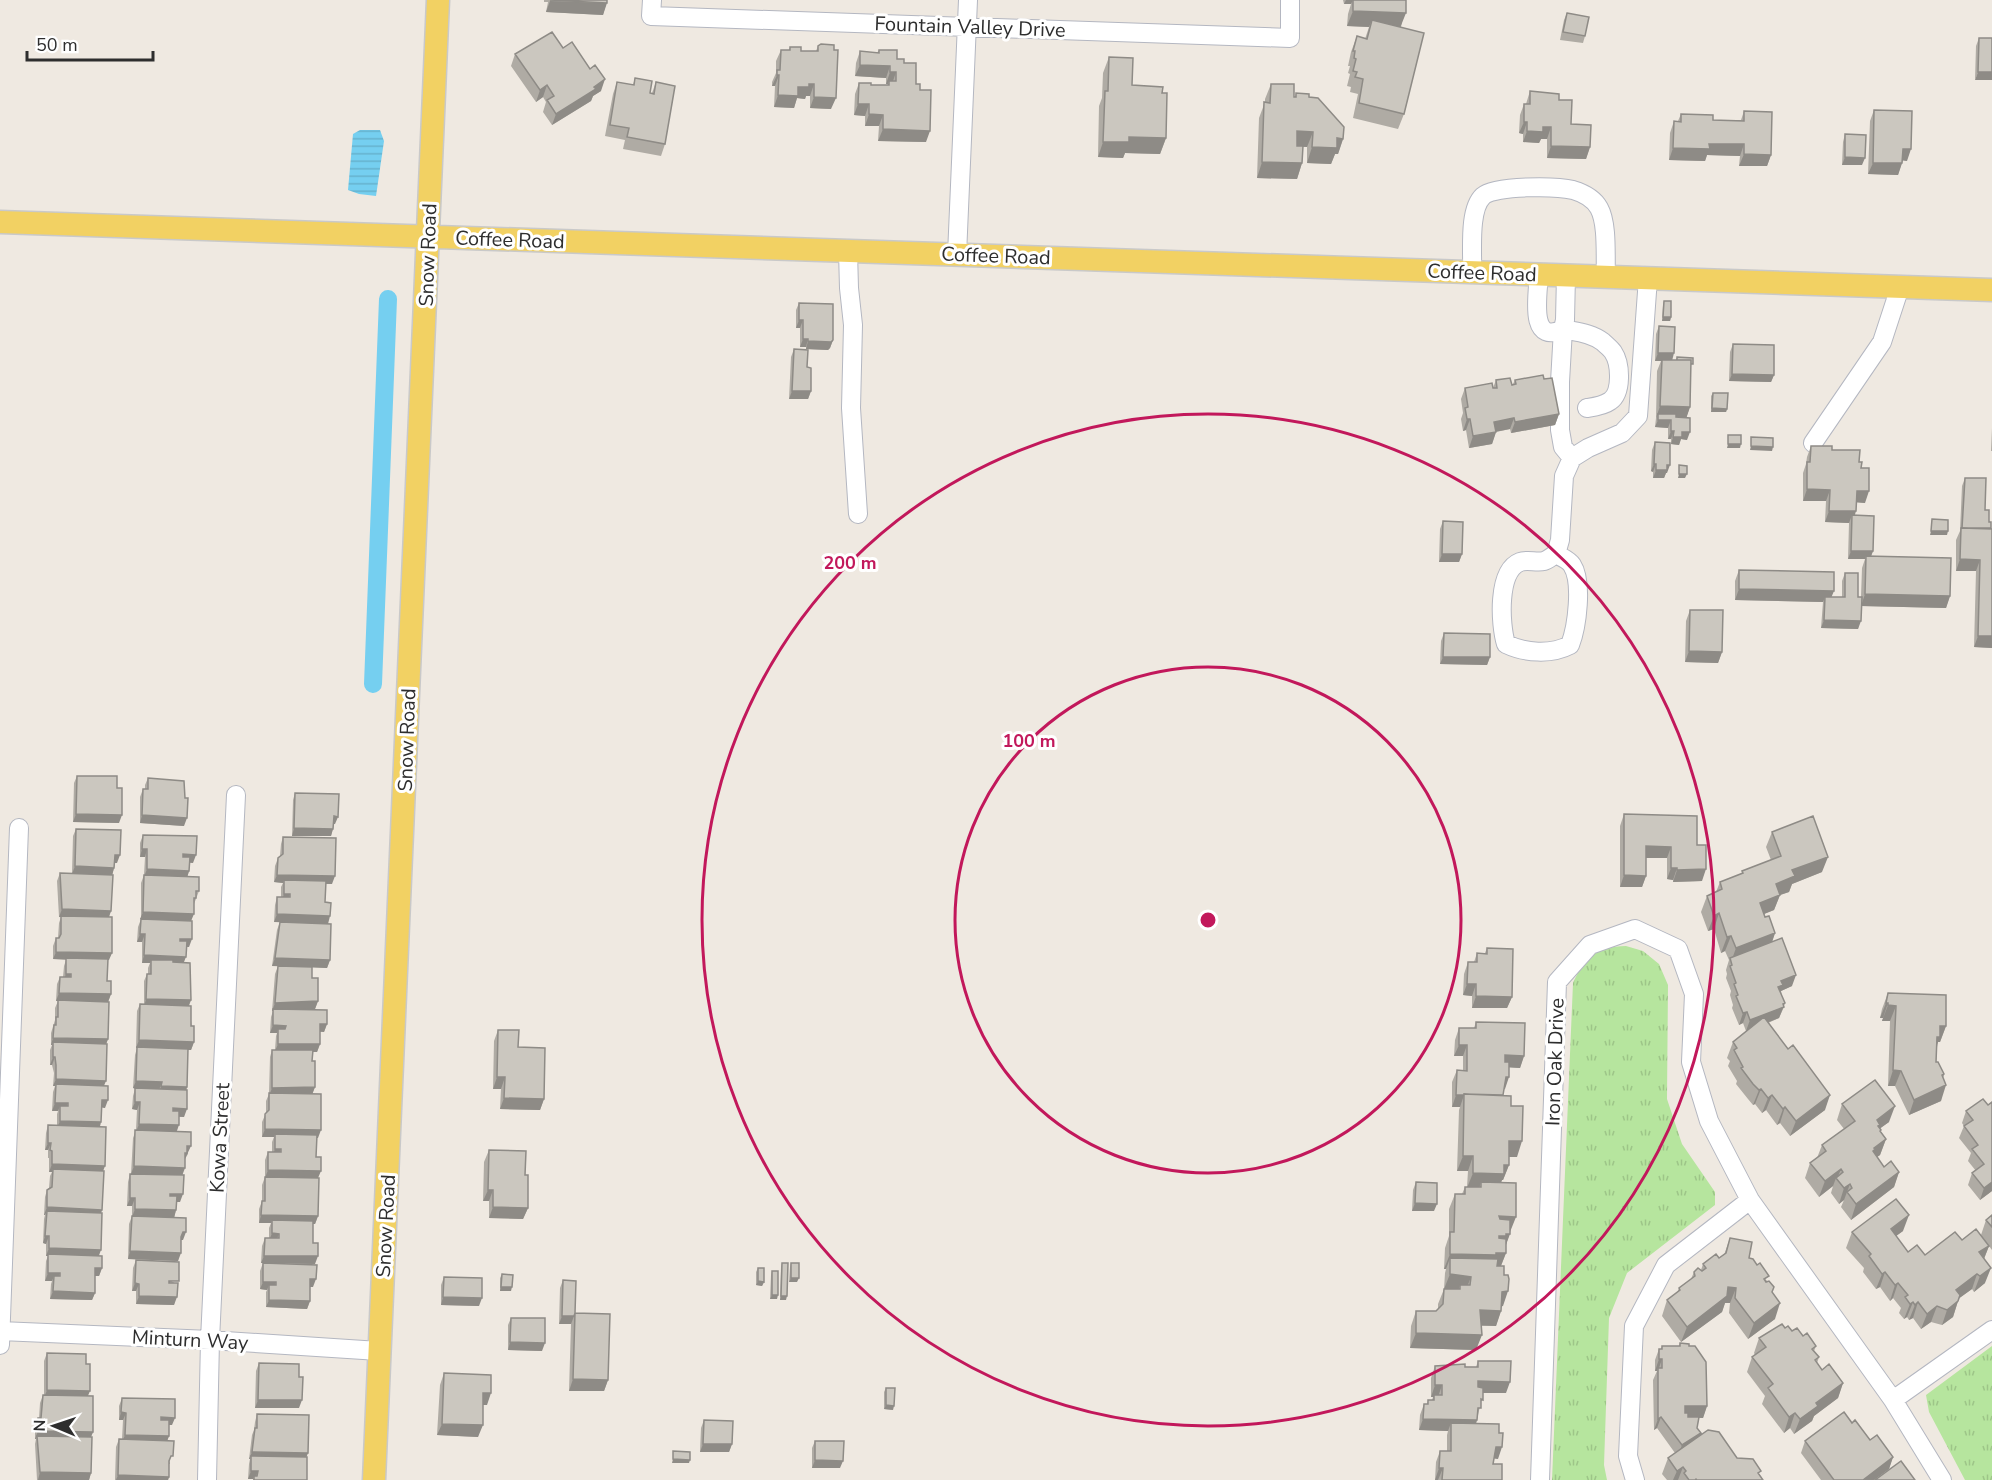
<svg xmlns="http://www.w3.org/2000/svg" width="1992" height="1480" font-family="'Nunito Sans',sans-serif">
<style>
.park{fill:url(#park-tufts)}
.water{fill:url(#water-rules)}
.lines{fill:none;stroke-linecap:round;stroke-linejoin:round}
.canal{stroke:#75cff0;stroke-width:18}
.minor-casing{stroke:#b4b7c1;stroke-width:20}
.major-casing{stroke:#c9c9c9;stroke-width:25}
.minor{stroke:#fff;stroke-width:18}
.major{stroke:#f2d163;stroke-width:22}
.wall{fill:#afaba4}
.shaded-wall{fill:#8e8b86}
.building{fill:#cbc7bf;stroke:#8e8b86;stroke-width:1.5}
.ring{fill:none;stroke:#c2185b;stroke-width:3}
.labels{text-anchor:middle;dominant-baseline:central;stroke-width:6;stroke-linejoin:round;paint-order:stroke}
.street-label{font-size:20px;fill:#2e2e2e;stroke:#fff}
.centre{fill:#c2185b;stroke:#fff;stroke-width:3}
.ring-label{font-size:18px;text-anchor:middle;font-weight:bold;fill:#c2185b;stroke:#fff;stroke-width:6;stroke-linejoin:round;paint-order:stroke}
</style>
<defs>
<pattern id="park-tufts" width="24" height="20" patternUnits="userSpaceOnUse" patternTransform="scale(1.5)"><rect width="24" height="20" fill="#b6e59e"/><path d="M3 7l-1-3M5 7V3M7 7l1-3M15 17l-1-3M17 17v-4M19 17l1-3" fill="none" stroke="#9dc588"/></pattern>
<pattern id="water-rules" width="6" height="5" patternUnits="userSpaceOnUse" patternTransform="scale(1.5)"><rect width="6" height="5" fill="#75cff0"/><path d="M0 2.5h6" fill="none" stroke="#66b2ce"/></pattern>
</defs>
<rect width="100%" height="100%" fill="#efe9e1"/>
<path class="park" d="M 1626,946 L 1643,951 L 1659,964 L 1668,985 L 1667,1099 L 1682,1144 L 1715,1192 L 1715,1205 L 1627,1273 L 1609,1318 L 1604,1465 L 1607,1480 L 1552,1480 L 1573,983 C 1585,957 1596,947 1626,946 Z
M 1992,1346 L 1992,1480 L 1965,1480 L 1929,1412 L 1926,1395 Z"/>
<path class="water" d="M 360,130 L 380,130 L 384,141 L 376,196 L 359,194 L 348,190 L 353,134 Z"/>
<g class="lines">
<path class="canal" d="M 373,684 L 388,299"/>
<defs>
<path id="minor" d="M 652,0 L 651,16 L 1290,38 L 1290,0
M 848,251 L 849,288 L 853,325 L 851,408 L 858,514
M 957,255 L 968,0
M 1472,273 C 1473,253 1468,210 1483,196 C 1495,185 1557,186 1573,190 C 1583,193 1594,199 1599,208 C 1608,224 1605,258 1606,277
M 1539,274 C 1538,294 1528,346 1563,329 L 1565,320 L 1566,275
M 1813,443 L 1882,342 L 1900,287
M 1572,458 L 1563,447 L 1560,430 L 1560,382 L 1563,329 C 1577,332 1591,333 1603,342 C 1606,345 1611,349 1613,352 C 1621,364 1622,393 1610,401 C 1603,406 1594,407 1587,408
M 1556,554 C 1561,557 1569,560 1572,565 C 1583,582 1577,627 1570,645 C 1551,655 1525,653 1506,644 C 1500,624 1497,571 1520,562 C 1528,559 1536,563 1544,561 C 1548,560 1552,556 1556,554 L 1560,540 L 1564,476 L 1572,458 L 1588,448 L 1622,433 L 1638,416 L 1648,278
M 0,1331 L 210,1340 L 379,1351
M 0,1345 L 19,828
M 1893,1400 L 1992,1330
M 207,1480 L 210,1340 L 236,795
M 1540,1480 L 1557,982 L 1590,945 L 1635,929 L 1678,949 L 1694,994 L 1691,1062 L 1709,1121 L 1750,1200 L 1893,1400 L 1942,1480
M 1635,1480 L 1628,1456 L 1634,1326 L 1666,1265 L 1750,1200"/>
<path id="major" d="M 0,222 L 1992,290
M 374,1480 L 438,0"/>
</defs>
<use href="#minor" class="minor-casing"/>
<use href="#major" class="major-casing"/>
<use href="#minor" class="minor"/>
<use href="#major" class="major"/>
</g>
<path class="wall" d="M 544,0 L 607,0 L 603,15 L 546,12 L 548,2 L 544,2 Z
M 1343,0 L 1406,0 L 1401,27 L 1404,114 L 1398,129 L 1353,118 L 1358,94 L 1350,92 L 1351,87 L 1347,86 L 1350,74 L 1348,73 L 1350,66 L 1348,66 L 1351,52 L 1357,36 L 1365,39 L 1369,27 L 1347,26 L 1348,14 L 1351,4 L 1344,4 Z
M 1567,13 L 1585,36 L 1583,43 L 1560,40 L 1564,20 Z
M 1979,38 L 1992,38 L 1975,80 L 1976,46 Z
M 818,46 L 831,109 L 810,108 L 810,96 L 806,96 L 805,99 L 797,98 L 794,108 L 774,107 L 775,86 L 772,86 L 772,82 L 776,73 L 776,61 L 781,50 L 789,50 L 790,47 L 801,51 L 816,51 Z
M 563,48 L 601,91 L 593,96 L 591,101 L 552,125 L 543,112 L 546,102 L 543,97 L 536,102 L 511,66 L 515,54 Z
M 879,50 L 904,63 L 916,84 L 920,90 L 926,142 L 878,141 L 879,126 L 865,126 L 865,116 L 854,115 L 855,94 L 859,83 L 871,85 L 887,85 L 888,84 L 886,84 L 886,78 L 855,76 L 856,63 L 860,51 L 877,53 Z
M 1109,57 L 1132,85 L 1162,93 L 1166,138 L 1160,154 L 1125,153 L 1123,158 L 1098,157 L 1099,106 L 1102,98 L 1103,73 Z
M 635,78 L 650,93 L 652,93 L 656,82 L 665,144 L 661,156 L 623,149 L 625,140 L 605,136 L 613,94 L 617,82 L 633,85 Z
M 1271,84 L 1294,97 L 1295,97 L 1296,93 L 1309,97 L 1343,139 L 1338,154 L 1335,154 L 1331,164 L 1307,163 L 1307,147 L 1303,147 L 1302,163 L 1297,179 L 1257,178 L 1259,118 L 1265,102 L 1265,99 Z
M 1530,91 L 1559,100 L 1571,124 L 1590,147 L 1586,159 L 1547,158 L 1547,139 L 1541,139 L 1539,143 L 1523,142 L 1523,134 L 1519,133 L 1520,115 L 1524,104 L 1526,104 Z
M 1874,110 L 1907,161 L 1903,160 L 1898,175 L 1868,174 L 1870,121 Z
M 1744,111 L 1771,155 L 1767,166 L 1739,166 L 1740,156 L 1707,155 L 1705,161 L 1669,160 L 1670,133 L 1674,121 L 1678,121 L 1681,114 L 1713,120 L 1741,120 Z
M 1845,134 L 1862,165 L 1842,165 L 1843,142 Z
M 1664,301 L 1671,317 L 1670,321 L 1662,321 L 1663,305 Z
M 799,303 L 833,340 L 830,348 L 828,350 L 806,349 L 806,347 L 800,347 L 800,328 L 796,328 L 796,310 Z
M 1659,326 L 1672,360 L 1676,360 L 1677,357 L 1691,368 L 1690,407 L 1686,418 L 1687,440 L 1681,439 L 1679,445 L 1671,444 L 1671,439 L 1668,439 L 1668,428 L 1655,427 L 1656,418 L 1657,371 L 1661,361 L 1655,361 L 1656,334 Z
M 1733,344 L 1774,375 L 1771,382 L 1729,381 L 1730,352 Z
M 794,349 L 811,391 L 808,399 L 789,399 L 791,357 Z
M 1544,379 L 1559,414 L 1555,425 L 1511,433 L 1510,429 L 1496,432 L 1492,444 L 1469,448 L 1466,430 L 1463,431 L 1461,419 L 1463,413 L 1461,399 L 1465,388 L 1493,388 L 1496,380 L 1512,385 L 1513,384 L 1515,380 Z
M 1713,393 L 1727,409 L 1726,412 L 1711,412 L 1711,396 Z
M 1992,428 L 1992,451 L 1991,451 Z
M 1655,442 L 1667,473 L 1666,473 L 1664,478 L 1653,478 L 1653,472 L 1651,471 L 1652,450 Z
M 1811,446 L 1832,450 L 1859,462 L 1861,468 L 1865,503 L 1856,502 L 1855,516 L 1873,551 L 1871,556 L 1950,596 L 1946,608 L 1862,606 L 1858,629 L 1821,628 L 1823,602 L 1735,600 L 1735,581 L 1739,570 L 1831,597 L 1842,597 L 1842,581 L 1845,573 L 1858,597 L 1861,597 L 1862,568 L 1865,559 L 1848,559 L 1849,523 L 1825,522 L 1826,501 L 1803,501 L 1803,473 L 1806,464 L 1807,457 Z
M 1965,478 L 1985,510 L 1991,529 L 1992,529 L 1992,648 L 1974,647 L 1976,571 L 1956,571 L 1956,540 L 1960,531 L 1962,486 Z
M 1443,521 L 1462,554 L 1459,562 L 1439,562 L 1440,529 Z
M 1690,610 L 1722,652 L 1718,663 L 1685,662 L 1686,621 Z
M 1444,633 L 1490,657 L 1487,665 L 1440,664 L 1441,641 Z
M 77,776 L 117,788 L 119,823 L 73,822 L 74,783 Z
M 148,778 L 185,798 L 184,826 L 140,823 L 140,797 L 143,789 L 145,789 L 145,785 Z
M 295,793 L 335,824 L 334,824 L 331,836 L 292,836 L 293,800 Z
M 1624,814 L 1697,845 L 1702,881 L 1673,882 L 1673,880 L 1667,879 L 1667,858 L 1646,858 L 1646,876 L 1642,887 L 1620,887 L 1620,826 Z
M 76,829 L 117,863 L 115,863 L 114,868 L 112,875 L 111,911 L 109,917 L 112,953 L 108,960 L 107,981 L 111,994 L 108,1002 L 108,1039 L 106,1044 L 104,1086 L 105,1108 L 102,1107 L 100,1127 L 103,1171 L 102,1210 L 101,1213 L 99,1255 L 102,1268 L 99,1276 L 95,1276 L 95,1293 L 92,1300 L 50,1299 L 51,1284 L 52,1281 L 45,1281 L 46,1261 L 48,1256 L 46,1256 L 46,1244 L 43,1243 L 44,1219 L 45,1215 L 44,1215 L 45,1197 L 47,1190 L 49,1188 L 50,1176 L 52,1172 L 49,1172 L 49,1158 L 48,1158 L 48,1150 L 45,1150 L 46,1133 L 48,1125 L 57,1125 L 57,1114 L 58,1111 L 52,1111 L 53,1092 L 55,1086 L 53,1086 L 54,1073 L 52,1065 L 50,1065 L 50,1050 L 52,1045 L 51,1045 L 51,1033 L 55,1020 L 55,1008 L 58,1001 L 56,1001 L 57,984 L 60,977 L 63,977 L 64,966 L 66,960 L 53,959 L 53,946 L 56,938 L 58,938 L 59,923 L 61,917 L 59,917 L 57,881 L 60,873 L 72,873 L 73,836 Z
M 1772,832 L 1822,872 L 1792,884 L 1789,892 L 1780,895 L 1774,910 L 1764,914 L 1775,933 L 1772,942 L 1792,986 L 1781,991 L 1784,1007 L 1779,1018 L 1768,1023 L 1825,1110 L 1790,1136 L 1780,1123 L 1777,1125 L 1766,1110 L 1762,1113 L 1755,1104 L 1753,1105 L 1748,1099 L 1736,1084 L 1737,1081 L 1728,1066 L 1730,1061 L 1727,1058 L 1733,1042 L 1746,1031 L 1743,1023 L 1739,1025 L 1732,1008 L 1733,1005 L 1730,995 L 1731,991 L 1726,978 L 1727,974 L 1726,970 L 1729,960 L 1725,951 L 1721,953 L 1714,929 L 1708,931 L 1701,912 L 1707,896 L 1716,892 L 1720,882 L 1741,874 L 1742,871 L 1771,860 L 1766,847 Z
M 143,835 L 193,863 L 190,862 L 189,871 L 187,877 L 199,891 L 194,904 L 191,921 L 189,947 L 187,947 L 184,962 L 191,1000 L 189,1006 L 194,1042 L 191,1050 L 188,1050 L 187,1087 L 184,1117 L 179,1117 L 177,1131 L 188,1154 L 185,1159 L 182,1175 L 180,1202 L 177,1202 L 176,1210 L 174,1218 L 183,1240 L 181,1240 L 178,1261 L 128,1259 L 129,1224 L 132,1216 L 132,1206 L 127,1206 L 128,1182 L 130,1174 L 168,1175 L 131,1174 L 133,1138 L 136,1130 L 137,1110 L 132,1109 L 133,1096 L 135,1089 L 133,1088 L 135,1055 L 137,1048 L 136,1048 L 137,1011 L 140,1004 L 144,1004 L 144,981 L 147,974 L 148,974 L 148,968 L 150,963 L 142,963 L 142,942 L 137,942 L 138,927 L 141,919 L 141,883 L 144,875 L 145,857 L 140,857 L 140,843 Z
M 283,837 L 332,884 L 326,884 L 325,902 L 330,960 L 327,968 L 312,967 L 312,978 L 318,1001 L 315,1009 L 301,1010 L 327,1024 L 324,1032 L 320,1032 L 320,1044 L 317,1052 L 312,1052 L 312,1061 L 315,1087 L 312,1094 L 318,1138 L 317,1138 L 316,1157 L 318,1178 L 318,1216 L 315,1224 L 313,1224 L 313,1243 L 315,1264 L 261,1263 L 262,1246 L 265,1238 L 269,1238 L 269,1228 L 271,1223 L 259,1223 L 259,1209 L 262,1201 L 262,1185 L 265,1177 L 265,1160 L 268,1152 L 272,1152 L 272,1142 L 274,1137 L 262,1137 L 262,1122 L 266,1113 L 266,1101 L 269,1094 L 270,1057 L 272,1050 L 275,1050 L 276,1036 L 277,1033 L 270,1033 L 271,1017 L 273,1011 L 272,1011 L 275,974 L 278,966 L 272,966 L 277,930 L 280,922 L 274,922 L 275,905 L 277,897 L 281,897 L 281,887 L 283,883 L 274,882 L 275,866 L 278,858 L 280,856 L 281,844 Z
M 1487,948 L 1512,997 L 1507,1008 L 1472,1008 L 1472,996 L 1463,995 L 1464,974 L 1468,962 L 1474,962 L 1477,953 L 1485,953 Z
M 1888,993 L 1946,1026 L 1940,1042 L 1938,1042 L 1937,1047 L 1936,1062 L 1944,1074 L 1943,1078 L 1941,1101 L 1909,1115 L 1895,1086 L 1888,1086 L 1890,1021 L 1882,1021 L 1883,1018 L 1880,1018 L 1882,1009 Z
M 1476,1022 L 1524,1056 L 1520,1068 L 1509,1067 L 1503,1095 L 1511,1106 L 1517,1157 L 1509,1157 L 1509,1165 L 1503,1180 L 1502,1180 L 1501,1183 L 1510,1232 L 1506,1245 L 1506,1253 L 1501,1266 L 1503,1306 L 1501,1306 L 1501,1311 L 1496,1326 L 1481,1326 L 1476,1350 L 1410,1348 L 1411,1326 L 1416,1311 L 1436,1311 L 1438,1310 L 1438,1304 L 1444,1289 L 1445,1273 L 1446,1269 L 1444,1269 L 1445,1248 L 1449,1236 L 1449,1209 L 1455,1194 L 1462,1194 L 1465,1187 L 1467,1187 L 1468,1171 L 1457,1171 L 1459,1110 L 1460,1107 L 1452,1107 L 1452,1082 L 1457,1070 L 1463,1070 L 1463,1056 L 1454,1056 L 1455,1040 L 1459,1028 L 1474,1028 Z
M 498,1030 L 518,1047 L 544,1099 L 540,1110 L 500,1109 L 501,1089 L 493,1089 L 494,1041 Z
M 1992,1102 L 1992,1191 L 1980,1200 L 1968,1185 L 1972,1173 L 1976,1171 L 1968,1161 L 1971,1153 L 1959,1138 L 1964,1126 L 1962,1123 L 1966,1111 L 1988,1105 Z
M 1842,1104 L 1889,1122 L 1880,1128 L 1881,1130 L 1881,1132 L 1886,1139 L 1880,1155 L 1877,1157 L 1884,1167 L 1899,1172 L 1894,1187 L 1851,1220 L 1841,1207 L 1844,1200 L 1839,1204 L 1831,1193 L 1833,1186 L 1819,1197 L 1805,1178 L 1810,1163 L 1817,1158 L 1822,1145 L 1844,1129 L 1837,1120 Z
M 489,1150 L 525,1175 L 528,1208 L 523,1219 L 489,1218 L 489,1201 L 483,1201 L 484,1162 Z
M 1416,1182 L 1434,1211 L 1412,1211 L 1413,1190 Z
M 1992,1215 L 1992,1250 L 1989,1246 L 1984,1259 L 1985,1283 L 1974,1292 L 1972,1289 L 1959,1298 L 1953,1317 L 1942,1325 L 1931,1322 L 1921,1329 L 1913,1318 L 1909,1320 L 1907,1317 L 1904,1319 L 1899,1313 L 1901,1308 L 1893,1298 L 1890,1301 L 1880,1287 L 1876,1289 L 1863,1272 L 1864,1268 L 1846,1248 L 1852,1232 L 1903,1231 L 1896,1236 L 1908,1252 L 1925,1255 L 1962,1240 L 1981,1235 L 1986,1220 Z
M 1730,1238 L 1749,1258 L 1767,1281 L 1772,1292 L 1775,1319 L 1748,1339 L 1729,1313 L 1730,1303 L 1725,1303 L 1722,1312 L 1681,1342 L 1662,1316 L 1667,1300 L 1677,1293 L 1679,1288 L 1691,1279 L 1694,1272 L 1701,1270 L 1703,1264 L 1719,1258 L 1724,1255 Z
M 136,1260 L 178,1285 L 174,1305 L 136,1304 L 136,1291 L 132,1291 L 133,1268 Z
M 263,1263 L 313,1287 L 310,1287 L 310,1301 L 307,1309 L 266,1307 L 266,1292 L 267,1290 L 260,1289 L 260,1271 Z
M 782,1263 L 786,1300 L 780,1300 L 781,1267 Z
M 791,1263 L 797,1282 L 789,1282 L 790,1267 Z
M 758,1268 L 764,1282 L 762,1286 L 756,1285 L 756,1272 Z
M 772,1271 L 777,1299 L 770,1299 L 771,1275 Z
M 502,1274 L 511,1291 L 500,1291 L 500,1278 Z
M 444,1277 L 479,1306 L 441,1305 L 441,1285 Z
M 563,1280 L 575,1313 L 608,1380 L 604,1391 L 569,1391 L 571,1324 L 559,1324 L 560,1288 Z
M 511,1318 L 542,1351 L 508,1350 L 508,1325 Z
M 1785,1328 L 1803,1336 L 1816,1346 L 1814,1351 L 1819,1357 L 1817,1363 L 1822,1370 L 1843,1383 L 1838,1398 L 1814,1416 L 1812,1421 L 1794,1434 L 1790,1428 L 1784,1433 L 1762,1404 L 1765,1396 L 1747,1372 L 1752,1357 L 1755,1355 L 1754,1353 L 1759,1338 Z
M 1680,1343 L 1689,1346 L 1707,1406 L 1703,1418 L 1699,1418 L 1697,1428 L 1701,1433 L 1701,1435 L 1737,1458 L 1760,1475 L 1763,1480 L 1667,1480 L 1662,1474 L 1668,1458 L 1675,1453 L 1657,1428 L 1654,1430 L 1653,1380 L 1657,1371 L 1655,1371 L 1655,1360 L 1659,1349 L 1661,1349 L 1662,1346 L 1679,1346 Z
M 47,1353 L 86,1364 L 88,1396 L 93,1432 L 91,1437 L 91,1473 L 89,1480 L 37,1480 L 35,1444 L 36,1439 L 35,1439 L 35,1425 L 39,1418 L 40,1403 L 43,1395 L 44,1395 L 44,1361 Z
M 1478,1361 L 1506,1393 L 1483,1393 L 1476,1424 L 1498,1459 L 1494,1458 L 1493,1464 L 1502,1480 L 1435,1480 L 1436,1462 L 1440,1451 L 1447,1451 L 1447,1435 L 1448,1431 L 1419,1430 L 1420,1415 L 1424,1404 L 1427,1404 L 1428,1400 L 1432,1400 L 1433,1397 L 1431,1397 L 1431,1378 L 1435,1366 L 1476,1367 Z
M 259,1363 L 299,1377 L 299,1408 L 255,1408 L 256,1371 Z
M 444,1373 L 487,1405 L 483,1405 L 478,1437 L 437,1435 L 440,1385 Z
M 886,1388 L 893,1410 L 884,1409 L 884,1392 Z
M 122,1398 L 172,1425 L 169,1425 L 169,1436 L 167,1441 L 170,1464 L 169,1464 L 169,1477 L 168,1480 L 115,1480 L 116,1447 L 119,1439 L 122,1439 L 123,1420 L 119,1420 L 119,1406 Z
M 257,1414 L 306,1457 L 307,1480 L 253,1480 L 253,1479 L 248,1479 L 249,1464 L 250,1459 L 249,1459 L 252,1435 L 254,1430 L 255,1422 Z
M 704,1420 L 732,1444 L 729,1452 L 700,1452 L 701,1428 Z
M 1852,1423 L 1870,1440 L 1893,1457 L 1889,1469 L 1874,1480 L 1821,1480 L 1801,1453 L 1805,1441 Z
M 815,1441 L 840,1468 L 812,1468 L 812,1448 Z"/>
<path class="shaded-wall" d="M 1346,0 L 1353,0 L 1351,4 L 1344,4 Z
M 550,1 L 607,3 L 603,15 L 546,12 Z
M 1353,11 L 1406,13 L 1400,28 L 1372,20 L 1369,27 L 1347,26 Z
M 860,65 L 890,66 L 886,78 L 855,76 Z
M 890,72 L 896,72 L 892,84 L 889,81 L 888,84 L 886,84 Z
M 1978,72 L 1992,72 L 1992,80 L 1975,80 Z
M 777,75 L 779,75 L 775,86 L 772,86 Z
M 605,79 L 601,91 L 593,96 L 591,101 L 552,125 L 556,114 Z
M 809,84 L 814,84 L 810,96 L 806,96 L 805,99 L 797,98 L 794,108 L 774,107 L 778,95 L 798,87 Z
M 547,85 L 543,97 L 536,102 L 540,90 Z
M 814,97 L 836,98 L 831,109 L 810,108 Z
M 858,104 L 869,104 L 865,116 L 854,115 Z
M 869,114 L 883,115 L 879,126 L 865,126 Z
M 1524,122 L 1527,122 L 1523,134 L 1519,133 Z
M 1543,127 L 1551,127 L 1547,139 L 1541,139 L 1539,143 L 1523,142 L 1527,131 Z
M 883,129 L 930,131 L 926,142 L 878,141 Z
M 1297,131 L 1313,132 L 1307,147 L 1291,146 Z
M 1129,137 L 1166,138 L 1160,154 L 1125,153 L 1123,158 L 1098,157 L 1103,142 Z
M 1337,138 L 1343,139 L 1338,154 L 1335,154 L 1331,164 L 1307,163 L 1312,147 Z
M 1709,144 L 1744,144 L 1740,156 L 1707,155 L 1705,161 L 1669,160 L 1673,148 Z
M 1551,146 L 1590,147 L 1586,159 L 1547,158 Z
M 1903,149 L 1911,149 L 1907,161 L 1899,160 Z
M 1744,154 L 1771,155 L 1767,166 L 1739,166 Z
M 1845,157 L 1865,158 L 1862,165 L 1842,165 Z
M 1262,162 L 1302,163 L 1297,179 L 1257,178 Z
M 1873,163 L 1902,163 L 1898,175 L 1868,174 Z
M 1663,317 L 1671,317 L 1670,321 L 1662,321 Z
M 799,320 L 803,320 L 800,328 L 796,328 Z
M 803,339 L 808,339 L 806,347 L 800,347 Z
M 833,340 L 830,348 L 828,350 L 806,349 L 808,341 Z
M 1658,353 L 1674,353 L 1672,361 L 1655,361 Z
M 1732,374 L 1774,375 L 1771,382 L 1729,381 Z
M 792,391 L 811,391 L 808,399 L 789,399 Z
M 1660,406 L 1690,407 L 1686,419 L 1658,418 L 1658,414 L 1656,418 Z
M 1712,408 L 1727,409 L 1726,412 L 1711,412 Z
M 1559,414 L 1555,425 L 1511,433 L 1515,422 Z
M 1514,418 L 1510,429 L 1489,433 L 1494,422 Z
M 1467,419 L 1470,419 L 1466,430 L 1463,431 Z
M 1658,420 L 1671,420 L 1668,428 L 1655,427 Z
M 1671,431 L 1674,431 L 1671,439 L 1668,439 Z
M 1496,432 L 1492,444 L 1469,448 L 1473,436 Z
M 1682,432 L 1690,432 L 1687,440 L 1681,439 L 1679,445 L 1671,444 L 1673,437 Z
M 1728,444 L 1741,444 L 1740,448 L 1727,448 Z
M 1751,446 L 1773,447 L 1772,451 L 1750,450 Z
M 1654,464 L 1656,464 L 1653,472 L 1651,471 Z
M 1667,465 L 1670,465 L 1667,473 L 1666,473 L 1664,478 L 1653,478 L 1656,470 Z
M 1679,474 L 1687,474 L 1685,478 L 1678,478 Z
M 1807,489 L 1830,490 L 1826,501 L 1803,501 Z
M 1857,491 L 1869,491 L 1865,503 L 1852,502 Z
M 1829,511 L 1856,511 L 1852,523 L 1852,515 L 1849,523 L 1825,522 Z
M 1931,531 L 1948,531 L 1947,535 L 1930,535 Z
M 1851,551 L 1873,551 L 1870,559 L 1866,556 L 1865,559 L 1848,559 Z
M 1442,554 L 1462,554 L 1459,562 L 1439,562 Z
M 1960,559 L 1980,560 L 1976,571 L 1956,571 Z
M 1739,589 L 1834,591 L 1829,603 L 1825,597 L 1823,602 L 1735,600 Z
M 1865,594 L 1950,596 L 1946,608 L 1861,606 Z
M 1824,620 L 1861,621 L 1858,629 L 1821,628 Z
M 1978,636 L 1992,636 L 1992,648 L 1974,647 Z
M 1689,651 L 1722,652 L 1718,663 L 1685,662 Z
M 1443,657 L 1490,657 L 1487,665 L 1440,664 Z
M 76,814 L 122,815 L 119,823 L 73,822 Z
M 142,815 L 187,818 L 184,826 L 140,823 Z
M 334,816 L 338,817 L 335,824 L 331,824 Z
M 294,828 L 333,829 L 331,836 L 292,836 Z
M 1646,846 L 1671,847 L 1667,858 L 1642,858 Z
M 142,849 L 147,849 L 145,857 L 140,857 Z
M 183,854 L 196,855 L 193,863 L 180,862 Z
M 115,855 L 120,855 L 117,863 L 112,863 Z
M 1828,857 L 1822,872 L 1792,884 L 1789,892 L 1780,895 L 1774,910 L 1754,918 L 1760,903 L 1776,884 L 1792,870 Z
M 75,866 L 114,868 L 112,876 L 72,874 Z
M 1671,868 L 1677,868 L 1673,880 L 1667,879 Z
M 147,869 L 189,871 L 187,878 L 144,877 Z
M 1706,869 L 1702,881 L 1673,882 L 1677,870 Z
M 277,875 L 335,876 L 332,884 L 284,883 L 284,880 L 283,883 L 274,882 Z
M 1624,875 L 1646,876 L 1642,887 L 1620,887 Z
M 284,894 L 290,894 L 287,902 L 281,902 Z
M 62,909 L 111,911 L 108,919 L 59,917 Z
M 143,912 L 194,914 L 191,921 L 140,919 Z
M 1719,913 L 1714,929 L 1708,931 L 1714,916 Z
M 277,914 L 330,916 L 328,924 L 274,922 Z
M 1775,933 L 1770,948 L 1731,962 L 1736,948 Z
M 140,934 L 145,934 L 142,942 L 137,942 Z
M 1731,936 L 1725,951 L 1721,953 L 1727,937 Z
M 180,939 L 192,939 L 189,947 L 177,946 Z
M 56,952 L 112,953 L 109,960 L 53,959 Z
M 144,955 L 186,957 L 183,964 L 151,960 L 150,963 L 142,963 Z
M 275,958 L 330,960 L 327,968 L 272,966 Z
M 66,974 L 71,974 L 68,982 L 63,981 Z
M 1796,975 L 1792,986 L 1781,991 L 1779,996 L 1774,998 L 1781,981 Z
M 1467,984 L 1476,984 L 1472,996 L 1463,995 Z
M 59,993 L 111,994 L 108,1002 L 56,1001 Z
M 1476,996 L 1512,997 L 1507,1008 L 1472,1008 Z
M 146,999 L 191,1000 L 188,1007 L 144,1007 Z
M 318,1001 L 315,1009 L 272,1011 L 275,1003 Z
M 1785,1003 L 1779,1018 L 1746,1031 L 1750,1020 Z
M 1886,1003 L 1888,1003 L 1883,1018 L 1880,1018 Z
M 1888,1005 L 1896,1006 L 1890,1021 L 1882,1021 Z
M 1747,1012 L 1743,1023 L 1739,1025 L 1743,1013 Z
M 320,1024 L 327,1024 L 324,1032 L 317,1031 Z
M 273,1025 L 286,1026 L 283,1033 L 278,1029 L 277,1033 L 270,1033 Z
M 1940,1026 L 1946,1026 L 1940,1042 L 1938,1042 L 1934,1052 L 1931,1052 Z
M 53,1038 L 108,1039 L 105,1047 L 53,1042 L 52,1045 L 51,1045 Z
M 139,1040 L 194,1042 L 191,1050 L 136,1048 Z
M 278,1044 L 320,1044 L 317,1052 L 275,1051 Z
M 1459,1045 L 1467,1045 L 1463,1056 L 1454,1056 Z
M 1505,1055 L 1524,1056 L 1520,1068 L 1501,1067 Z
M 53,1057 L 55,1057 L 52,1065 L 50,1065 Z
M 1893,1070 L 1901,1071 L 1895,1086 L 1888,1086 Z
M 1944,1074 L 1939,1089 L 1946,1085 L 1941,1101 L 1909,1115 L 1914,1100 Z
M 497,1077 L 505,1077 L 501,1089 L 493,1089 Z
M 1506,1077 L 1509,1077 L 1505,1089 L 1501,1089 Z
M 56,1079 L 106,1081 L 103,1088 L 56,1084 L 55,1086 L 53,1086 Z
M 136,1081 L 162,1082 L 159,1090 L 133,1088 Z
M 161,1086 L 187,1087 L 184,1095 L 159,1094 Z
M 315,1087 L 312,1095 L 269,1096 L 272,1088 Z
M 1761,1089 L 1755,1104 L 1753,1105 L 1759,1090 Z
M 1456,1095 L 1464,1095 L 1460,1107 L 1452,1107 Z
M 1772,1095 L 1766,1110 L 1762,1113 L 1768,1098 Z
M 1830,1095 L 1825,1110 L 1790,1136 L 1796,1121 Z
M 504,1098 L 544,1099 L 540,1110 L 500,1109 Z
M 102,1100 L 108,1100 L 105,1108 L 99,1107 Z
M 135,1102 L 140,1102 L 137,1110 L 132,1109 Z
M 55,1103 L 68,1103 L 65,1111 L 60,1106 L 58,1111 L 52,1111 Z
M 1895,1106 L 1889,1122 L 1878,1130 L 1877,1120 Z
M 1785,1107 L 1780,1123 L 1777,1125 L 1783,1109 Z
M 173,1108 L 187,1109 L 184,1117 L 170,1116 Z
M 60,1121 L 101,1122 L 99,1130 L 57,1128 Z
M 139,1124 L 179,1125 L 176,1133 L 136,1132 Z
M 265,1129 L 321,1130 L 318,1138 L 275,1137 L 275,1134 L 274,1137 L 262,1137 Z
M 1886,1139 L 1880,1155 L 1871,1161 L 1870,1165 L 1874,1148 Z
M 1509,1141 L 1522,1141 L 1517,1157 L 1504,1157 Z
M 48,1143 L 51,1143 L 48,1150 L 45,1150 Z
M 187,1146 L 191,1146 L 184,1161 Z
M 275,1149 L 281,1149 L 278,1157 L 272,1157 Z
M 1463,1156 L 1473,1156 L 1468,1171 L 1457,1171 Z
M 52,1164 L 105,1166 L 102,1174 L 53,1169 L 52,1172 L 49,1172 Z
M 1504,1165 L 1509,1165 L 1503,1180 L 1502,1180 L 1498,1189 L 1481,1182 L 1479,1189 L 1467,1188 L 1473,1173 Z
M 134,1166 L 185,1168 L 182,1176 L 131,1174 Z
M 1841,1169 L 1837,1179 L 1836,1178 L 1833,1186 L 1819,1197 L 1825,1181 Z
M 268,1170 L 321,1171 L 318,1178 L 265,1178 Z
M 1899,1172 L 1894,1187 L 1851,1220 L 1856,1204 Z
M 1992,1182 L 1992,1191 L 1980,1200 L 1984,1188 Z
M 1850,1184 L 1844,1200 L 1839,1204 L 1844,1188 Z
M 488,1190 L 493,1190 L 489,1201 L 483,1201 Z
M 170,1194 L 183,1194 L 180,1202 L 167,1202 Z
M 130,1198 L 135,1198 L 132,1206 L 127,1206 Z
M 1415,1203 L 1437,1204 L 1434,1211 L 1412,1211 Z
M 47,1207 L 102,1210 L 99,1218 L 47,1211 L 45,1215 L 44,1215 Z
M 493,1207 L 528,1208 L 523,1219 L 489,1218 Z
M 135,1209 L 176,1210 L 174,1218 L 132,1217 Z
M 261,1215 L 318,1216 L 315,1224 L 272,1223 L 272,1220 L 271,1223 L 259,1223 Z
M 1909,1215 L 1903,1231 L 1885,1244 L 1891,1229 Z
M 1499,1216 L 1516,1217 L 1510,1232 L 1494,1231 Z
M 183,1232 L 186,1232 L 183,1240 L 180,1240 Z
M 272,1233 L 279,1234 L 276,1241 L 269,1241 Z
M 1506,1234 L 1510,1234 L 1504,1250 L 1501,1252 L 1499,1236 Z
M 45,1236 L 49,1236 L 46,1244 L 43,1243 Z
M 1989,1246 L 1983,1261 L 1979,1252 Z
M 49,1248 L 101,1250 L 98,1258 L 48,1254 L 48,1256 L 46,1256 Z
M 130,1251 L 181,1253 L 178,1261 L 128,1259 Z
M 1506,1253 L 1500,1268 L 1450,1258 L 1446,1269 L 1444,1269 L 1450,1254 Z
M 264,1256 L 318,1256 L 315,1264 L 261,1263 Z
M 95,1268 L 102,1268 L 99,1276 L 93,1276 Z
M 1991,1268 L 1985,1283 L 1974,1292 L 1980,1276 Z
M 1885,1272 L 1880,1287 L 1876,1289 L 1882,1274 Z
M 48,1273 L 60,1273 L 57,1281 L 54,1276 L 52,1281 L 45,1281 Z
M 1450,1274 L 1471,1277 L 1465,1292 L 1460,1289 L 1460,1285 L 1458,1291 L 1444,1289 Z
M 1977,1274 L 1972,1289 L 1950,1305 L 1956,1290 Z
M 791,1278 L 799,1278 L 797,1282 L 789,1282 Z
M 310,1279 L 316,1279 L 313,1287 L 308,1287 Z
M 758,1281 L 764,1282 L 762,1286 L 756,1285 Z
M 263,1282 L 276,1282 L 273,1290 L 269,1285 L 267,1290 L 260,1289 Z
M 135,1283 L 139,1284 L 136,1291 L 132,1291 Z
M 1898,1283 L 1893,1298 L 1890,1301 L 1895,1285 Z
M 501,1287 L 512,1287 L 511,1291 L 500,1291 Z
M 1728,1287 L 1736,1288 L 1730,1303 L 1725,1303 L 1722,1312 L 1681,1342 L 1687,1327 Z
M 53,1291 L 95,1293 L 92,1300 L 50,1299 Z
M 1508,1291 L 1503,1306 L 1496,1308 L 1502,1292 Z
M 772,1295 L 778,1295 L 777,1299 L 770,1299 Z
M 139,1296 L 177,1297 L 174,1305 L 136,1304 Z
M 781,1296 L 787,1296 L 786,1300 L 780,1300 Z
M 443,1297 L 482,1298 L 479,1306 L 441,1305 Z
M 269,1300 L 310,1301 L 307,1309 L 266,1307 Z
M 1958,1301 L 1953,1317 L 1942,1325 L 1947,1310 Z
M 1913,1302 L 1907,1317 L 1904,1319 L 1910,1304 Z
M 1918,1302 L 1913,1318 L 1909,1320 L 1915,1305 Z
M 1780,1303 L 1775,1319 L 1748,1339 L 1754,1323 Z
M 1937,1306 L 1931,1322 L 1921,1329 L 1927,1314 Z
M 1480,1310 L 1501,1311 L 1496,1326 L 1475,1325 Z
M 562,1316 L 574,1316 L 571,1324 L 559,1324 Z
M 1416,1333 L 1482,1335 L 1476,1350 L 1410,1348 Z
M 510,1342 L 545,1343 L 542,1351 L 508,1350 Z
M 1659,1359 L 1662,1359 L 1658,1371 L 1658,1368 L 1657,1371 L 1655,1371 Z
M 573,1379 L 608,1380 L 604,1391 L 569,1391 Z
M 1478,1381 L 1510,1382 L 1506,1393 L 1474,1393 Z
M 1843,1383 L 1838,1398 L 1814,1416 L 1812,1421 L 1794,1434 L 1800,1419 L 1816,1403 Z
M 1435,1385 L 1442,1385 L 1438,1397 L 1431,1397 Z
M 47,1390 L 90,1391 L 87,1398 L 44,1398 Z
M 483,1393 L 491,1393 L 487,1405 L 479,1405 Z
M 258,1400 L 302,1400 L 299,1408 L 255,1408 Z
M 886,1405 L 894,1406 L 893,1410 L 884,1409 Z
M 1685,1406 L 1707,1406 L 1703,1418 L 1681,1417 Z
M 121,1412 L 126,1413 L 123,1420 L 119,1420 Z
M 1795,1413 L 1790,1428 L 1784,1433 L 1789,1417 Z
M 161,1417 L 175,1418 L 172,1425 L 158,1425 Z
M 1661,1417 L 1657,1428 L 1654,1430 L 1658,1419 Z
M 1423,1419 L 1477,1420 L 1473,1432 L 1451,1423 L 1448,1431 L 1419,1430 Z
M 442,1424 L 483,1425 L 478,1437 L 437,1435 Z
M 38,1431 L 93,1432 L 90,1439 L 37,1436 L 36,1439 L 35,1439 Z
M 1701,1433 L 1697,1445 L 1678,1456 L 1682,1445 Z
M 125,1435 L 169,1436 L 166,1444 L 122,1442 Z
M 703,1444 L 732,1444 L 729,1452 L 700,1452 Z
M 1496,1447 L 1502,1447 L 1498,1459 L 1491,1458 Z
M 252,1452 L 308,1453 L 305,1461 L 251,1456 L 250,1459 L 249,1459 Z
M 1893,1457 L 1889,1469 L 1874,1480 L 1863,1480 Z
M 673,1459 L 690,1460 L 689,1463 L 672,1463 Z
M 815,1460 L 843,1461 L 840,1468 L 812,1468 Z
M 1683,1467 L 1678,1480 L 1673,1480 L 1677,1471 Z
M 1439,1468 L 1443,1468 L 1438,1480 L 1435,1480 Z
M 251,1471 L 258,1471 L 255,1479 L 254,1476 L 253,1479 L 248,1479 Z
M 40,1472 L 91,1473 L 89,1480 L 38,1480 Z
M 118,1475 L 169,1477 L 168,1480 L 116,1480 Z"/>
<path class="building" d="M 550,0 L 607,0 L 607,3 Z
M 1353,0 L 1406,0 L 1406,13 L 1353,11 Z
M 1567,13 L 1589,17 L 1585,36 L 1563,32 Z
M 1372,20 L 1424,33 L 1404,114 L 1359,103 L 1363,79 L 1355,77 L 1357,72 L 1353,71 L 1356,59 L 1354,58 L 1355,51 L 1353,51 L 1357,36 L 1367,39 Z
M 552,32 L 563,48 L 572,42 L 590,69 L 595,65 L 605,79 L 594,87 L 596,89 L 556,114 L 547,100 L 554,96 L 547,85 L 540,90 L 515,54 Z
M 1979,38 L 1992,38 L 1992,72 L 1978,72 Z
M 821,44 L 834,45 L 834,50 L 838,50 L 836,98 L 814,97 L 814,84 L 809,84 L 809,87 L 798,87 L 798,96 L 778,95 L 779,75 L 777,75 L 777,70 L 780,70 L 781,50 L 790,50 L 790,47 L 801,47 L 801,51 L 818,51 L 818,46 Z
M 879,50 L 897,50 L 897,59 L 904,59 L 904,63 L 916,63 L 916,84 L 920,84 L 920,90 L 931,90 L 930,131 L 883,129 L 883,115 L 869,114 L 869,104 L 858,104 L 859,83 L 871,83 L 871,85 L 889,85 L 889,81 L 896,81 L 896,72 L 890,72 L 890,66 L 860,65 L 860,51 L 879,53 Z
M 1109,57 L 1133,58 L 1132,85 L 1163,87 L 1162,93 L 1167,93 L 1166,138 L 1129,137 L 1129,142 L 1103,142 L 1105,91 L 1108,91 Z
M 635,78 L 652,81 L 650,93 L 654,94 L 656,82 L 675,86 L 665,144 L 627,137 L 629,128 L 610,125 L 617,82 L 634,85 Z
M 1271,84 L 1294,84 L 1294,97 L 1296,97 L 1296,93 L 1309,94 L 1309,97 L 1318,98 L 1344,127 L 1343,139 L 1337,138 L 1337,148 L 1312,147 L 1313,132 L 1297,131 L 1297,146 L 1303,146 L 1302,163 L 1262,162 L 1264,102 L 1270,103 Z
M 1530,91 L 1559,94 L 1559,100 L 1572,100 L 1571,124 L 1591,125 L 1590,147 L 1551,146 L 1551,127 L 1543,127 L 1543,132 L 1527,131 L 1527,122 L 1524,122 L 1524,104 L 1530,104 Z
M 1874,110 L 1912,111 L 1911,149 L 1903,149 L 1902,163 L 1873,163 Z
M 1744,111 L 1772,112 L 1771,155 L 1744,154 L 1744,144 L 1709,144 L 1710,149 L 1673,148 L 1674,121 L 1681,122 L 1681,114 L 1713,115 L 1713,120 L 1744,121 Z
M 1845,134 L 1866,135 L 1865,158 L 1845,157 Z
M 1664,301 L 1671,301 L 1671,317 L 1663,317 Z
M 799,303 L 833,304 L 833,340 L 831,342 L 808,341 L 808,339 L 803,339 L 803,320 L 799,320 Z
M 1659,326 L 1675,327 L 1674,353 L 1658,353 Z
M 1733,344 L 1774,345 L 1774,375 L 1732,374 Z
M 794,349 L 808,350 L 807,367 L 811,368 L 811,391 L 792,391 Z
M 1677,357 L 1693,358 L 1693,364 L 1691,364 L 1691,360 L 1677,360 Z
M 1662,360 L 1691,360 L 1690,407 L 1660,406 Z
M 1543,375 L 1544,379 L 1552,378 L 1559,414 L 1515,422 L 1514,418 L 1494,422 L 1496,432 L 1473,436 L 1470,419 L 1467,419 L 1465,408 L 1468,407 L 1465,388 L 1492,383 L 1493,388 L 1497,388 L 1496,380 L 1510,378 L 1512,385 L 1516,384 L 1515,380 Z
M 1713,393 L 1728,393 L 1727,409 L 1712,408 Z
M 1658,414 L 1676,414 L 1676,417 L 1690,418 L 1690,432 L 1682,432 L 1682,437 L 1673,437 L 1674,431 L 1671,431 L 1671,420 L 1658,420 Z
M 1728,435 L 1741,435 L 1741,444 L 1728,444 Z
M 1751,437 L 1773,438 L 1773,447 L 1751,446 Z
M 1655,442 L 1670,443 L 1670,465 L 1667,465 L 1667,470 L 1656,470 L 1656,464 L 1654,464 Z
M 1811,446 L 1832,446 L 1832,450 L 1860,450 L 1859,462 L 1862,462 L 1861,468 L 1869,468 L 1869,491 L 1857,491 L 1856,511 L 1829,511 L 1830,490 L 1807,489 L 1807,462 L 1810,462 Z
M 1679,465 L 1687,466 L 1687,474 L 1679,474 Z
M 1965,478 L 1986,478 L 1985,510 L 1989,510 L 1989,522 L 1991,522 L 1991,528 L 1962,528 Z
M 1852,515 L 1874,516 L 1873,551 L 1851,551 Z
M 1932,519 L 1948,520 L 1948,531 L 1931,531 Z
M 1443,521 L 1463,522 L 1462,554 L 1442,554 Z
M 1961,528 L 1992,529 L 1992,636 L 1978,636 L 1980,560 L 1960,559 Z
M 1866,556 L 1951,558 L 1950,596 L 1865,594 Z
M 1739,570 L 1834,572 L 1834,591 L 1739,589 Z
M 1845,573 L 1858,573 L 1858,597 L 1862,597 L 1861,621 L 1824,620 L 1825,597 L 1845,597 Z
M 1690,610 L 1723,610 L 1722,652 L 1689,651 Z
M 1444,633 L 1490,634 L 1490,657 L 1443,657 Z
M 77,776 L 117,776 L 117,788 L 122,788 L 122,815 L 76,814 Z
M 148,778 L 184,781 L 185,798 L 188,798 L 187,818 L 142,815 L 143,789 L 148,789 Z
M 295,793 L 339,794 L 338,817 L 334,816 L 333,829 L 294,828 Z
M 1624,814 L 1697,816 L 1697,845 L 1706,845 L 1706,869 L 1677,870 L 1677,868 L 1671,868 L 1671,847 L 1646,846 L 1646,876 L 1624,875 Z
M 1813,816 L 1828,857 L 1792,870 L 1795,876 L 1776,884 L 1780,895 L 1760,903 L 1765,917 L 1769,916 L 1775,933 L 1736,948 L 1731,936 L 1727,937 L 1719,913 L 1714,916 L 1707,896 L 1722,889 L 1720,882 L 1743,873 L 1742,871 L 1781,856 L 1772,832 Z
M 76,829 L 121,830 L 120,855 L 115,855 L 114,868 L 75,866 Z
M 143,835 L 197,836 L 196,855 L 183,854 L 183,857 L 190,857 L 189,871 L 147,869 L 147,849 L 142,849 Z
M 283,837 L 336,838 L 335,876 L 277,875 L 278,858 L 283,854 Z
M 60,873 L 113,875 L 111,911 L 62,909 Z
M 144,875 L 199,877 L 199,891 L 196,891 L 196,898 L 194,898 L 194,914 L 143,912 Z
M 284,880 L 326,881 L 325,902 L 331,903 L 330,916 L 277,914 L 277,897 L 290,897 L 290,894 L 284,894 Z
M 61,916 L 112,917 L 112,953 L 56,952 L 56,938 L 59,938 L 61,934 Z
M 141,919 L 192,921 L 192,939 L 180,939 L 180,941 L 187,941 L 186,957 L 144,955 L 145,934 L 140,934 Z
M 280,922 L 331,924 L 330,960 L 275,958 Z
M 1782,938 L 1796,975 L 1781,981 L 1783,985 L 1778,987 L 1785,1003 L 1783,1004 L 1784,1007 L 1750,1020 L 1747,1012 L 1743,1013 L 1736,996 L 1738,995 L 1734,984 L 1736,983 L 1730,966 L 1732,965 L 1730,958 Z
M 1487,948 L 1513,949 L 1512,997 L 1476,996 L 1476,984 L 1467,984 L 1468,962 L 1477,962 L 1477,953 L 1487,954 Z
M 66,958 L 108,959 L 107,981 L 111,981 L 111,994 L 59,993 L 60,977 L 71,977 L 71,974 L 66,974 Z
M 151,960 L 173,960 L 173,962 L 190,963 L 191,1000 L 146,999 L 147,974 L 151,974 Z
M 278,966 L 312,967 L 312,978 L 318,978 L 318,1001 L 275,1003 Z
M 1888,993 L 1946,995 L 1946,1026 L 1940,1026 L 1940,1037 L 1937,1037 L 1936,1062 L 1938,1062 L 1944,1074 L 1942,1075 L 1946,1085 L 1914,1100 L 1901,1071 L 1893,1070 L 1896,1006 L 1888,1005 L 1888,1003 L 1886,1003 Z
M 58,1000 L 109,1002 L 108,1039 L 53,1038 L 54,1025 L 56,1025 L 56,1017 L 58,1017 Z
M 140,1004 L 191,1006 L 191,1026 L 194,1026 L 194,1042 L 139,1040 Z
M 273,1009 L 327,1010 L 327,1024 L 320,1024 L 320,1044 L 278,1044 L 278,1029 L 285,1029 L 286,1026 L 273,1025 Z
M 1764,1017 L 1788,1049 L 1793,1045 L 1830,1095 L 1796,1121 L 1785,1107 L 1783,1109 L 1772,1095 L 1768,1098 L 1761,1089 L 1759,1090 L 1753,1084 L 1741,1068 L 1743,1067 L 1734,1050 L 1737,1048 L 1733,1042 Z
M 1476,1022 L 1525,1023 L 1524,1056 L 1505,1055 L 1505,1062 L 1509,1062 L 1509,1077 L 1506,1077 L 1503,1095 L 1464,1094 L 1464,1095 L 1456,1095 L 1457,1070 L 1467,1071 L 1467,1045 L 1459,1045 L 1459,1028 L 1476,1028 Z
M 498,1030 L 519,1030 L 518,1047 L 545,1048 L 544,1099 L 504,1098 L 505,1077 L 497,1077 Z
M 53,1042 L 107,1044 L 106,1081 L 56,1079 L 56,1065 L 55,1057 L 53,1057 Z
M 137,1047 L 188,1049 L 187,1087 L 161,1086 L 162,1082 L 136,1081 Z
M 272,1050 L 313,1050 L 312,1061 L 315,1061 L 315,1087 L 272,1088 Z
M 1875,1080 L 1895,1106 L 1877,1120 L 1880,1125 L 1878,1126 L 1881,1130 L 1880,1131 L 1886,1139 L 1874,1148 L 1875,1149 L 1873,1151 L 1884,1167 L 1891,1161 L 1899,1172 L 1856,1204 L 1847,1192 L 1852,1188 L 1850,1184 L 1844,1188 L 1836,1178 L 1843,1172 L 1841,1169 L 1825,1181 L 1810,1163 L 1826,1151 L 1822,1145 L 1855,1121 L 1842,1104 Z
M 56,1084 L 108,1086 L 108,1100 L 102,1100 L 101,1122 L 60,1121 L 60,1106 L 68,1106 L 68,1103 L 55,1103 Z
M 135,1088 L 187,1090 L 187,1109 L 173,1108 L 173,1111 L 179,1111 L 179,1125 L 139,1124 L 140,1102 L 135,1102 Z
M 269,1093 L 321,1094 L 321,1130 L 265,1129 L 265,1114 L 269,1110 Z
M 1464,1094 L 1511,1096 L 1511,1106 L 1523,1106 L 1522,1141 L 1509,1141 L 1509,1165 L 1504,1165 L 1504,1174 L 1473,1173 L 1473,1156 L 1463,1156 Z
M 1983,1099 L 1988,1105 L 1992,1102 L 1992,1182 L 1984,1188 L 1972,1173 L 1984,1164 L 1972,1149 L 1978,1145 L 1964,1126 L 1973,1120 L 1966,1111 Z
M 48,1125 L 106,1127 L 105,1166 L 52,1164 L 52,1151 L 50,1150 L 51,1143 L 48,1143 Z
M 135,1130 L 191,1132 L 191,1146 L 187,1146 L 187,1153 L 185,1153 L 185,1168 L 134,1166 Z
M 275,1134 L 317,1135 L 316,1157 L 321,1157 L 321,1171 L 268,1170 L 268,1152 L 281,1152 L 281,1149 L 275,1149 Z
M 489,1150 L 526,1151 L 525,1175 L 528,1175 L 528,1208 L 493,1207 L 493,1190 L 488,1190 Z
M 53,1169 L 104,1171 L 102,1210 L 47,1207 L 47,1190 L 52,1187 Z
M 130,1174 L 184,1175 L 183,1194 L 170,1194 L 170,1196 L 177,1196 L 176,1210 L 135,1209 L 135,1198 L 130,1198 Z
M 265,1177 L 319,1178 L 318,1216 L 261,1215 L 262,1201 L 265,1201 Z
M 1416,1182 L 1437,1183 L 1437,1204 L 1415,1203 Z
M 1481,1182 L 1516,1183 L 1516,1217 L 1499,1216 L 1500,1219 L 1510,1220 L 1510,1234 L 1506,1234 L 1506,1236 L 1499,1236 L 1499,1238 L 1506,1239 L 1506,1253 L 1496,1253 L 1496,1255 L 1450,1254 L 1450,1232 L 1454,1232 L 1455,1194 L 1465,1194 L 1465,1187 L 1481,1187 Z
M 1896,1199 L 1909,1215 L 1891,1229 L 1908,1252 L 1917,1245 L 1925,1255 L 1955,1232 L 1962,1240 L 1976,1229 L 1989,1246 L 1979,1252 L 1991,1268 L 1980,1276 L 1977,1274 L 1956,1290 L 1960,1295 L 1958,1301 L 1947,1310 L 1937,1306 L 1927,1314 L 1918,1302 L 1915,1305 L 1913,1302 L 1910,1304 L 1905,1297 L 1908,1295 L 1898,1283 L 1895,1285 L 1885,1272 L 1882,1274 L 1869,1256 L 1871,1254 L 1852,1232 Z
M 47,1211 L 102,1213 L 101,1250 L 49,1248 L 49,1236 L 45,1236 Z
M 1992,1215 L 1992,1227 L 1986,1220 Z
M 132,1216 L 186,1218 L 186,1232 L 183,1232 L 181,1237 L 181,1253 L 130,1251 Z
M 272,1220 L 313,1221 L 313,1243 L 318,1243 L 318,1256 L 264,1256 L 265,1238 L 279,1238 L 279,1234 L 272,1233 Z
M 1730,1238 L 1752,1242 L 1749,1258 L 1753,1259 L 1757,1265 L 1760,1263 L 1769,1276 L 1764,1279 L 1766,1282 L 1769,1281 L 1774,1287 L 1772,1292 L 1780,1303 L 1754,1323 L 1735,1298 L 1736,1288 L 1728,1287 L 1727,1296 L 1687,1327 L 1667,1300 L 1680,1290 L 1679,1288 L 1695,1276 L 1694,1272 L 1698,1268 L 1702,1271 L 1706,1268 L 1703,1264 L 1716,1254 L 1719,1258 L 1726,1253 Z
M 48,1254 L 102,1256 L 102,1268 L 95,1268 L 95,1293 L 53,1291 L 54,1276 L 60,1276 L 60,1273 L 48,1273 Z
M 1450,1258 L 1498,1259 L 1497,1266 L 1504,1266 L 1504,1275 L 1508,1275 L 1509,1279 L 1508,1291 L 1502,1292 L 1501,1311 L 1480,1310 L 1482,1335 L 1416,1333 L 1416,1311 L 1436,1311 L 1443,1304 L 1444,1289 L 1460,1289 L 1460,1285 L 1470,1285 L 1471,1277 L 1450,1274 Z
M 136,1260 L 179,1262 L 179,1281 L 169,1281 L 169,1283 L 178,1283 L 177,1297 L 139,1296 L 139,1284 L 135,1283 Z
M 263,1263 L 317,1265 L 316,1279 L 310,1279 L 310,1301 L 269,1300 L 269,1285 L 276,1285 L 276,1282 L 263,1282 Z
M 782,1263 L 788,1263 L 787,1296 L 781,1296 Z
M 791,1263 L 799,1263 L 799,1278 L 791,1278 Z
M 758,1268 L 764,1268 L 764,1282 L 758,1281 Z
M 772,1271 L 778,1271 L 778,1295 L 772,1295 Z
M 502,1274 L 513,1275 L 512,1287 L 501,1287 Z
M 444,1277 L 482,1278 L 482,1298 L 443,1297 Z
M 563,1280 L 576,1281 L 575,1313 L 574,1316 L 562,1316 Z
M 575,1313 L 610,1314 L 608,1380 L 573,1379 Z
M 511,1318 L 545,1318 L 545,1343 L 510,1342 Z
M 1782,1324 L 1785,1328 L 1788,1326 L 1792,1331 L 1797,1328 L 1803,1336 L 1807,1333 L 1816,1346 L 1812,1349 L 1819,1357 L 1815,1360 L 1822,1370 L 1829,1364 L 1843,1383 L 1816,1403 L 1818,1406 L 1800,1419 L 1795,1413 L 1789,1417 L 1768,1388 L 1773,1384 L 1752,1357 L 1766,1347 L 1759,1338 Z
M 1680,1343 L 1689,1344 L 1689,1346 L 1695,1346 L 1706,1362 L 1707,1406 L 1685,1406 L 1685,1413 L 1688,1413 L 1688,1417 L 1699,1417 L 1697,1428 L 1701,1433 L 1682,1445 L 1661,1417 L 1658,1419 L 1658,1368 L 1662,1368 L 1662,1359 L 1659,1359 L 1659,1349 L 1662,1349 L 1662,1346 L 1680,1346 Z
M 47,1353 L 86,1354 L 86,1364 L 90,1364 L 90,1391 L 47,1390 Z
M 1478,1361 L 1511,1361 L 1510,1382 L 1478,1381 L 1478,1387 L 1483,1388 L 1483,1400 L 1481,1399 L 1481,1408 L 1478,1408 L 1477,1420 L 1423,1419 L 1424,1404 L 1428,1404 L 1428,1400 L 1434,1400 L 1434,1395 L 1442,1395 L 1442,1385 L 1435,1385 L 1435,1366 L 1465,1364 L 1465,1367 L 1478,1367 Z
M 259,1363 L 299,1364 L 299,1377 L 303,1377 L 302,1400 L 258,1400 Z
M 444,1373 L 491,1375 L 491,1393 L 483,1393 L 483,1425 L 442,1424 Z
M 886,1388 L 895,1388 L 894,1406 L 886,1405 Z
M 43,1395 L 93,1396 L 93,1432 L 38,1431 L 38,1418 L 41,1418 Z
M 122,1398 L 175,1399 L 175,1418 L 161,1417 L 161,1420 L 169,1420 L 169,1436 L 125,1435 L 126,1413 L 121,1412 Z
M 1844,1412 L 1852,1423 L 1855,1420 L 1870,1440 L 1877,1435 L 1893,1457 L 1863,1480 L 1834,1480 L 1805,1441 Z
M 257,1414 L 309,1415 L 308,1453 L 252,1452 L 255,1428 L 257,1428 Z
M 704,1420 L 733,1421 L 732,1444 L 703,1444 Z
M 1451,1423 L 1499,1424 L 1499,1433 L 1503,1433 L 1502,1447 L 1496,1447 L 1493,1464 L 1502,1464 L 1502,1480 L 1442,1480 L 1443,1468 L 1439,1468 L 1440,1451 L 1451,1451 Z
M 1708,1430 L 1719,1432 L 1737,1458 L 1753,1459 L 1761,1471 L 1758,1473 L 1763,1480 L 1697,1480 L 1696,1479 L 1695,1480 L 1689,1480 L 1684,1473 L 1686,1471 L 1683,1467 L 1677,1471 L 1668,1458 Z
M 37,1436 L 92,1437 L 91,1473 L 40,1472 Z
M 119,1439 L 174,1441 L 173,1456 L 171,1456 L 169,1461 L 169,1477 L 118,1475 Z
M 815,1441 L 844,1441 L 843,1461 L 815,1460 Z
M 673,1451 L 690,1452 L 690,1460 L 673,1459 Z
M 251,1456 L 307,1457 L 307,1480 L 254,1480 L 254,1476 L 257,1476 L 258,1471 L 251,1471 Z
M 1901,1461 L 1915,1480 L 1875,1480 Z"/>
<g class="ring">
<circle cx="1208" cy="920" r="253"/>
<circle cx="1208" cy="920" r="506"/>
</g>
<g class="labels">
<g class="street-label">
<text transform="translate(970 27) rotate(2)">Fountain Valley Drive</text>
<text transform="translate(510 240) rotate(2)">Coffee Road</text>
<text transform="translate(428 255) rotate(-88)">Snow Road</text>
<text transform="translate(996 256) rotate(2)">Coffee Road</text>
<text transform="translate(1482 273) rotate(2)">Coffee Road</text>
<text transform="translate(407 740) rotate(-88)">Snow Road</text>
<text transform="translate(1555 1062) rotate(-88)">Iron Oak Drive</text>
<text transform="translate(220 1138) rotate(-87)">Kowa Street</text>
<text transform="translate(386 1226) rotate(-87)">Snow Road</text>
<text transform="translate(190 1340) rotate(3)">Minturn Way</text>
</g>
</g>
<circle cx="1208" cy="920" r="9" class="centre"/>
<g class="ring-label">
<text x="850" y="569">200 m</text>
<text x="1029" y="747">100 m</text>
</g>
<g transform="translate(54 1426) rotate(272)" stroke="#ffffff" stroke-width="4.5" paint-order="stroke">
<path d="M0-4.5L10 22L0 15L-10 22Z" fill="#2e2e2e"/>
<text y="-9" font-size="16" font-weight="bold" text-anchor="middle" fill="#2e2e2e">N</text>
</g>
<path d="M27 51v9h126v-9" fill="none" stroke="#2e2e2e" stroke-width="3"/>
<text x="36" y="51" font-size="18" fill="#2e2e2e" stroke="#ffffff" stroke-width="4.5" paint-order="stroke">50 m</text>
</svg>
